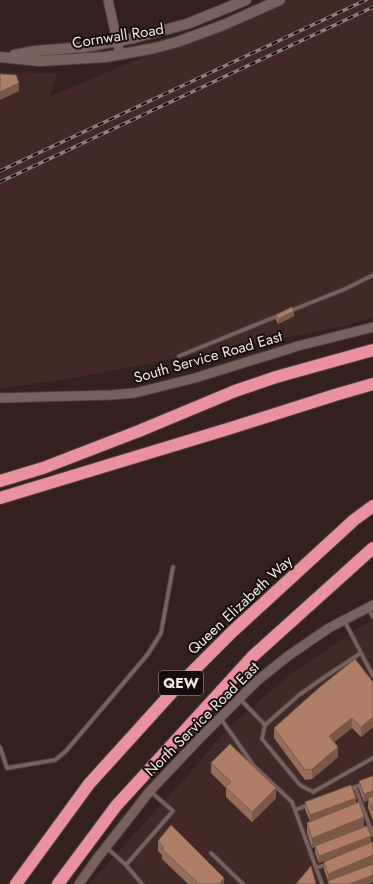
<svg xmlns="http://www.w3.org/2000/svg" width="373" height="884" font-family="Jost,sans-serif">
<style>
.built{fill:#432925}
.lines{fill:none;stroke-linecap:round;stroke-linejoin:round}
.service-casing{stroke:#4f3f3d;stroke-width:5.5}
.tertiary-casing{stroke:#4f3f3d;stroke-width:11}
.secondary-casing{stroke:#4f3f3d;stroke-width:12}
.motorway-casing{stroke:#4f3f3d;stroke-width:14}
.service{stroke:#79615e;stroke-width:3.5}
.tertiary{stroke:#79615e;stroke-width:9}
.secondary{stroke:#79615e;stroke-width:10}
.motorway{stroke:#ea91a0;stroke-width:12}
.rail-casing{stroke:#8e7e7b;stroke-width:3.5}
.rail{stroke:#160d0c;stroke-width:2;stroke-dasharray:6;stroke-linecap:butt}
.wall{fill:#966d58}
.shaded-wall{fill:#7a5947}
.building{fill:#ae7f66;stroke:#7a5947}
.labels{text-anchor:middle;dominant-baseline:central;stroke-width:4;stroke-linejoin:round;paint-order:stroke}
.shield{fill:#160d0c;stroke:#b1a5a3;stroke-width:1}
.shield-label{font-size:14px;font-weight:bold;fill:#f4e6e4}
.street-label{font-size:15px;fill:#f4e6e4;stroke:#160d0c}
</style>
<rect width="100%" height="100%" fill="#34211e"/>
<path class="built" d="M 281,0 L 373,0 L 373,317 L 345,326 L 68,379 L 0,388 L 0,72 L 57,73 L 50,96 Z
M 373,621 L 373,884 L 89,884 L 188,775 L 227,729 L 292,673 L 360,627 Z"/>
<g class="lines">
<defs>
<path id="service" d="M 290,311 L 345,289 L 373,275
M 179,356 L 280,315
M 368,608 L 373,617
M 344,620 L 373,676
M 241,700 L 265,725 L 262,739 L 300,785 L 313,792 L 373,758
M 221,719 L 254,766 L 292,802 L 322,884
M 265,725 L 299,695 L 326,676 L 361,653
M 0,747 L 7,768 L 55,760 L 66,751 L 148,654 L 161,633 L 173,567
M 355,787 L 373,835
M 350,789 L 363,784
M 295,810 L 308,805
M 365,831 L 373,828
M 107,848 L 126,865 L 142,884
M 211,853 L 243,884
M 126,865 L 173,811 L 151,792
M 316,868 L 328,864"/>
<path id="tertiary" d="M 108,0 L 120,54
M 0,398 L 111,395 L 135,393 L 195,378 L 298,346 L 373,327
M 79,884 L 96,860 L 150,791 L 201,737 L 257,681 L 288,656 L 329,628 L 373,605"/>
<path id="secondary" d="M 14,55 L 35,51 L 85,47 L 134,38 L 187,24 L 246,0
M 0,57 L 40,61 L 106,57 L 155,48 L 177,42 L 221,26 L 280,0"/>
<path id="motorway" d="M 0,481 L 43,468 L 139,431 L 235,391 L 276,377 L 373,350
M 0,498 L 231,428 L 335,395 L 373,384
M 16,884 L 89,784 L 176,688 L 232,632 L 354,520 L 373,506
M 58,884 L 116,806 L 253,656 L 373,548"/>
</defs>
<use href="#service" class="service-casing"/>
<use href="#tertiary" class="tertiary-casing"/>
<use href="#secondary" class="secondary-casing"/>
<use href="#motorway" class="motorway-casing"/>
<use href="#service" class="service"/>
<use href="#tertiary" class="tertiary"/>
<use href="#secondary" class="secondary"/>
<use href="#motorway" class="motorway"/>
<defs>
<path id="rail" d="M 0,171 L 366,0
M 0,182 L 373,7"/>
</defs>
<use href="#rail" class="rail-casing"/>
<use href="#rail" class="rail"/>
</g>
<path class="wall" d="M 276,315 L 294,316 L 278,324 L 276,320 Z
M 373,682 L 373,727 L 361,737 L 352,728 L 334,742 L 338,757 L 312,779 L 305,780 L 274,738 L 274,728 Z
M 211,763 L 276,798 L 252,822 L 226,797 L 226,788 L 211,773 Z
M 373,776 L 373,821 L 368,808 L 368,800 L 364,802 L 359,789 L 359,781 Z
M 351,785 L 356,798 L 356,803 L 359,802 L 364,817 L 364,827 L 367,826 L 371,836 L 371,842 L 372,842 L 373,844 L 373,863 L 356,870 L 373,864 L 373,882 L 369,884 L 328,884 L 328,881 L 324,870 L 324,862 L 350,851 L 319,863 L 315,853 L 315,847 L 312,848 L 307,833 L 307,823 L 310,821 L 305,810 L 305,802 Z
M 158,841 L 224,884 L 188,884 L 162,859 L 162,855 L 158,851 Z"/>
<path class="shaded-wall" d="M 19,83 L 19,91 L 0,100 L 0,92 Z
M 294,311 L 294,316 L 278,324 L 278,319 Z
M 373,717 L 373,727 L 361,737 L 361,727 Z
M 352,718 L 352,728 L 329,746 L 329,736 Z
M 338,747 L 338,757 L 312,779 L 312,769 Z
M 276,788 L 276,798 L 252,822 L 252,812 Z
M 373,791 L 373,798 L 368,798 L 368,800 L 364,802 L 364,794 Z
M 356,798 L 356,805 L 310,823 L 310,815 Z
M 364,817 L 364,827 L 312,848 L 312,838 Z
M 371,836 L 371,843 L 319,863 L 319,856 Z
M 373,855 L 373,863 L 328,882 L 328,874 Z
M 373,875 L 373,882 L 369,884 L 349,884 Z
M 224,878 L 224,884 L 219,884 Z"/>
<path class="building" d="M 0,74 L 16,75 L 19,83 L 0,92 Z
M 292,307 L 294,311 L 278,319 L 276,315 Z
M 355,659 L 373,682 L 373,717 L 361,727 L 352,718 L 329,736 L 338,747 L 312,769 L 305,770 L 274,728 L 320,687 Z
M 230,744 L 276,788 L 252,812 L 226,787 L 231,782 L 211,763 Z
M 373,776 L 373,791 L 364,794 L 359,781 Z
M 351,785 L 356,798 L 310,815 L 305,802 Z
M 373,796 L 373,811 L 368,798 Z
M 359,802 L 364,817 L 312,838 L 307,823 Z
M 171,825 L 224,878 L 219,884 L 199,884 L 162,849 L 164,848 L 158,841 Z
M 367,826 L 371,836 L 319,856 L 315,846 Z
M 372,842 L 373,844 L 373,855 L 328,874 L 324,862 Z
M 373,864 L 373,875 L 349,884 L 329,884 L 328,881 Z
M 311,866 L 316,884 L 296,884 Z"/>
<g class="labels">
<rect class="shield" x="159" y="671" width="44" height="24" rx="3"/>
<g class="shield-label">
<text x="181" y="683">QEW</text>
</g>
<g class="street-label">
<text transform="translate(118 36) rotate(-9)">Cornwall Road</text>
<text transform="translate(208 357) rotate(-16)">South Service Road East</text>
<text transform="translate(240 605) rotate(-43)">Queen Elizabeth Way</text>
<text transform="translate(202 719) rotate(-45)">North Service Road East</text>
</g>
</g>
</svg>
